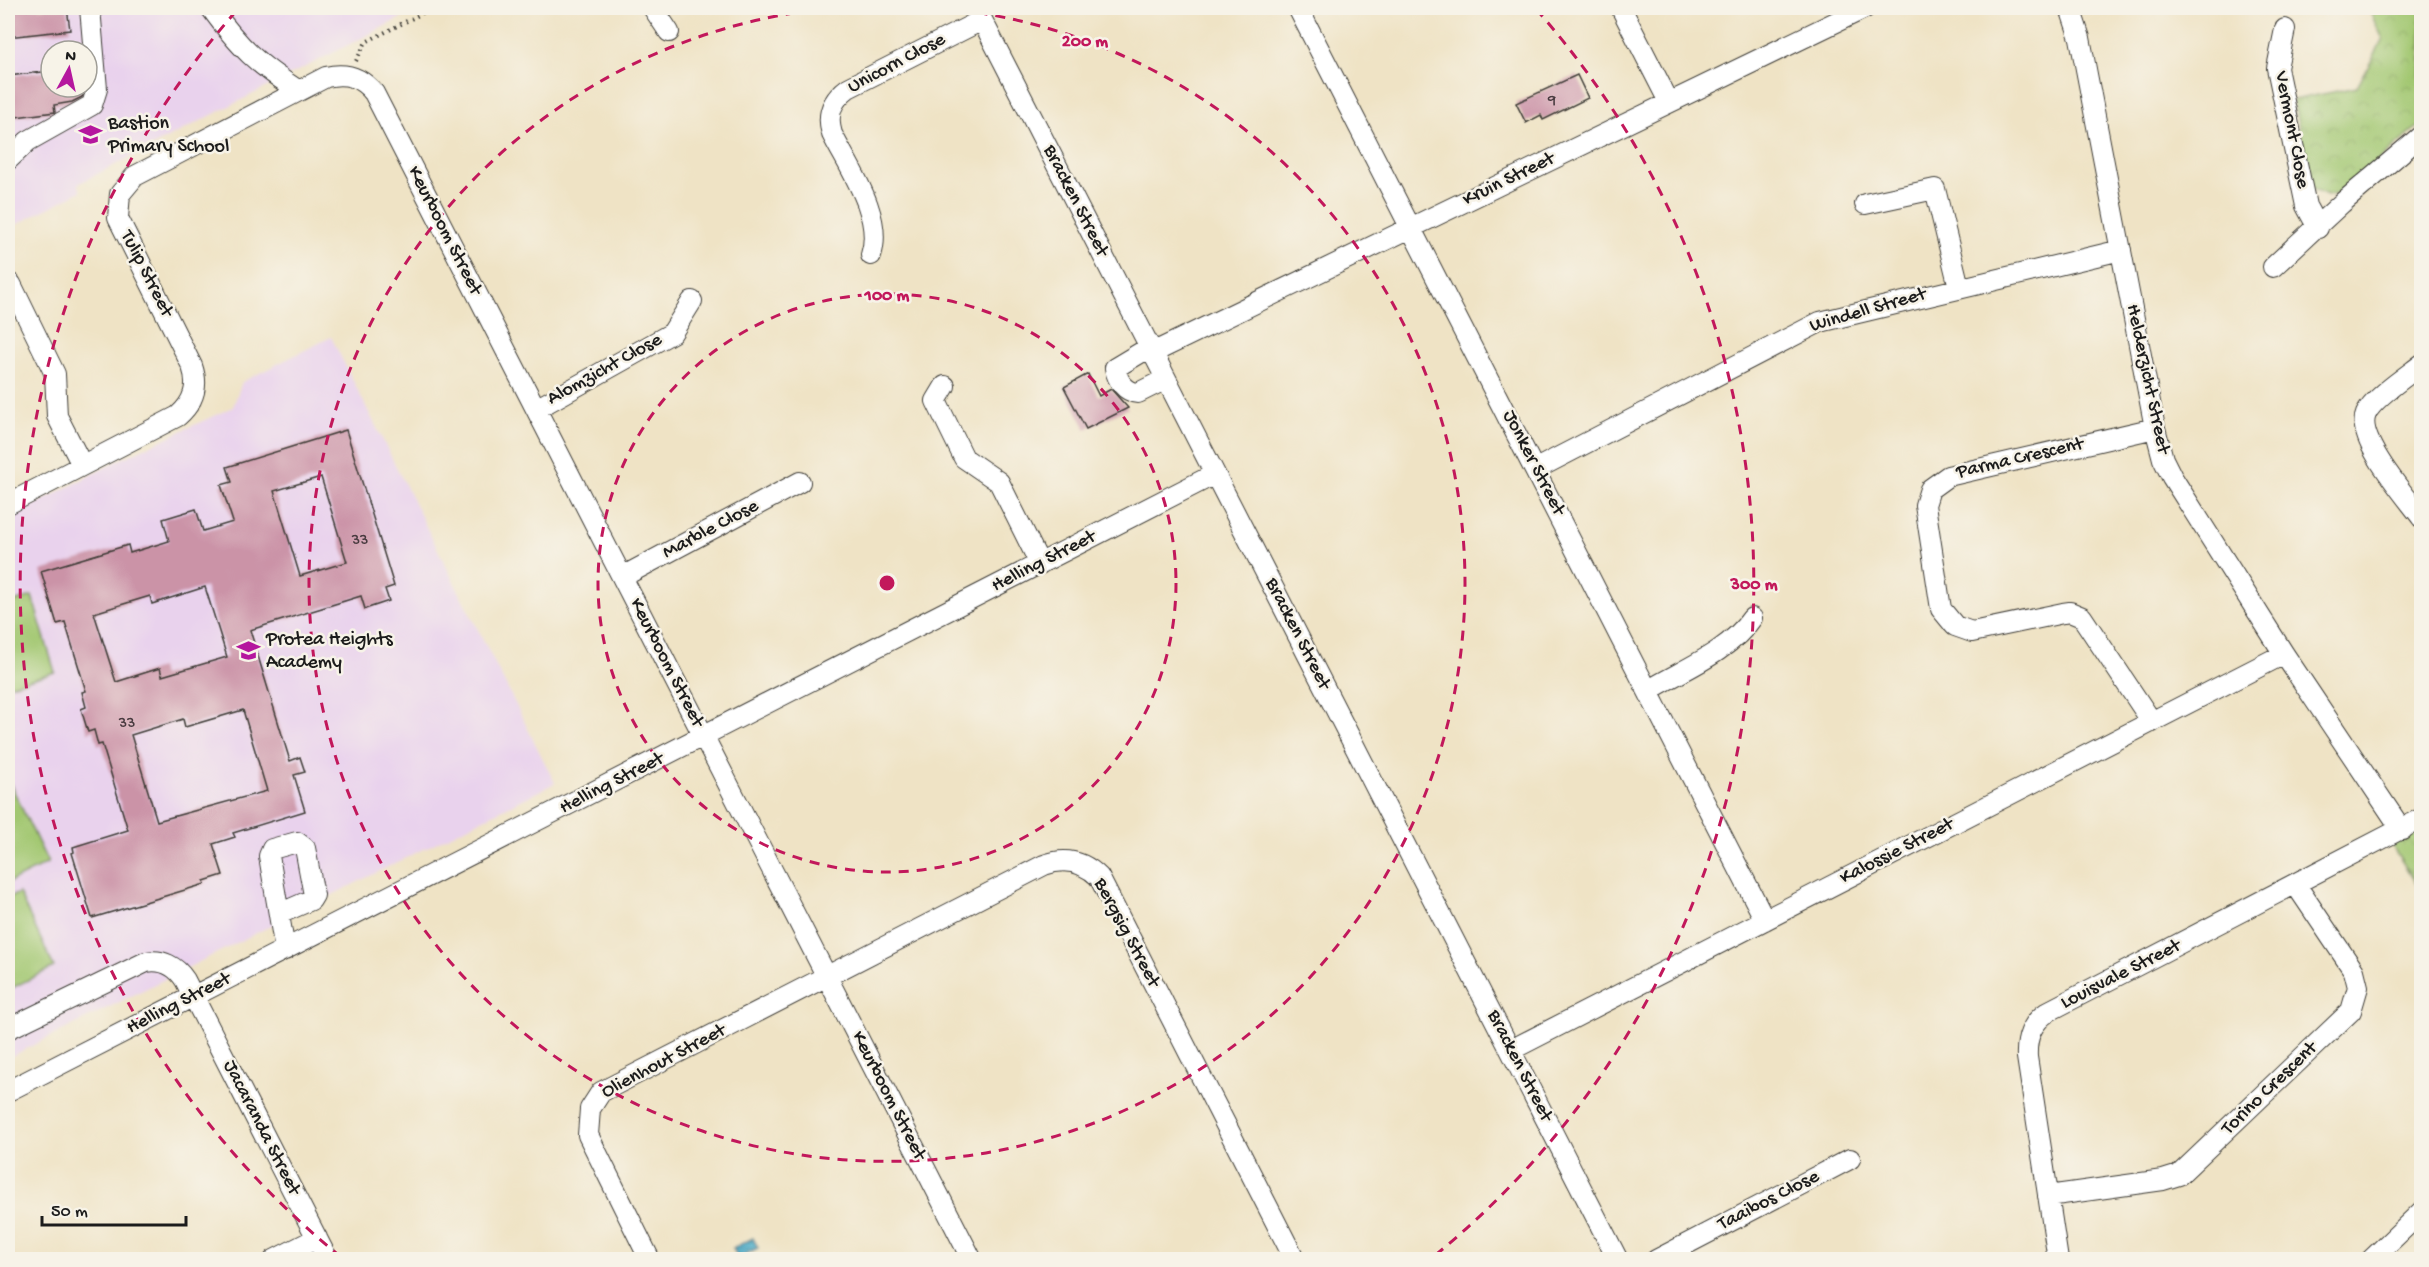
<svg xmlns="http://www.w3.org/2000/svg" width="2429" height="1267" font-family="'Gochi Hand',sans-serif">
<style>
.built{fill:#e9d2ed;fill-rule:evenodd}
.park{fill:url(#park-crowns);stroke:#5f7246;stroke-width:1.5}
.pitch{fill:#a2c771;stroke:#5f7246;stroke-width:1.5}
.water{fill:url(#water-rules);stroke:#326472;stroke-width:1.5}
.building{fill:#cb93a7;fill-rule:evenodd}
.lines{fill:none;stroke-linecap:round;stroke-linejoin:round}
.minor-casing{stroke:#3c3a35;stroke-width:22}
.path{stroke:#3c3a35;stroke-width:4;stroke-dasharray:1.5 4.5;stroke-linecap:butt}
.minor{stroke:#fff;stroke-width:20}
.ring{fill:none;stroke:#c2185b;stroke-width:3;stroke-dasharray:10 8}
.labels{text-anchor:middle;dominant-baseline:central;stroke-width:5;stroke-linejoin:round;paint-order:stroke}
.number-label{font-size:16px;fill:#483a3f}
.street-label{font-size:20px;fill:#1c1c1c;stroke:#f7f3e8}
.poi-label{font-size:20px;fill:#1c1c1c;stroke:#f7f3e8;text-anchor:start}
.centre{fill:#c2185b;stroke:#f7f3e8;stroke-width:3}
.ring-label{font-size:18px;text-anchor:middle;font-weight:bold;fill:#c2185b;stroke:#f7f3e8;stroke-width:5;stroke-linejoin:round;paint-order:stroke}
</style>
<defs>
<pattern id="park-crowns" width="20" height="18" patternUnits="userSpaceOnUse" patternTransform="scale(1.5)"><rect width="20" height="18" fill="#a2c771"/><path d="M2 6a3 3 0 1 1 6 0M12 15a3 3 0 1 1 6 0" fill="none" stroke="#8baa61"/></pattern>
<pattern id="water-rules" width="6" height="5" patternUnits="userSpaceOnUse" patternTransform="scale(1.5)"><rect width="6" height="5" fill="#49abc8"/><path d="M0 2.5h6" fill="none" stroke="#3c8aa2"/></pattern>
</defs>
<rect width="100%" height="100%" fill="#f7f3e8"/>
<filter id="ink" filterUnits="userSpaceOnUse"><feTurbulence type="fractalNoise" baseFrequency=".0167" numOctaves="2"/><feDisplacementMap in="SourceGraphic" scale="12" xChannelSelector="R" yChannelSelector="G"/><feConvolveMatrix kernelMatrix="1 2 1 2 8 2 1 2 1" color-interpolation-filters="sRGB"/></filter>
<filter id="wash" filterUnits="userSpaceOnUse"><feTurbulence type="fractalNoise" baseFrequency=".008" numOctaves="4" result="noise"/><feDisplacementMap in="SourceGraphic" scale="24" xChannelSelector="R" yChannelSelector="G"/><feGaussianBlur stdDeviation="1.35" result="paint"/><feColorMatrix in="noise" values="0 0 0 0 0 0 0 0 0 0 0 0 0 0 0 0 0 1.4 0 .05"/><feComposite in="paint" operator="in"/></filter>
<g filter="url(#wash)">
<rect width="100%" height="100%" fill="#efe3c5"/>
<path class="built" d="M 8,8 L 420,8 L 78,184 L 81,191 L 8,229 ZM 51,51 L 87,51 L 87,87 L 51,87 Z
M 331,337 L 555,783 L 8,1058 L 8,519 L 121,459 L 233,407 L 242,382 Z"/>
<path class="park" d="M 2368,8 L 2421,8 L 2421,124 L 2341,193 L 2327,196 L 2312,189 L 2293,100 L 2357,87 L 2383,39 Z
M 2421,830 L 2421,891 L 2392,846 Z"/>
<path class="pitch" d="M 32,596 L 55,672 L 8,686 L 8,604 Z
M 8,779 L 48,863 L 8,883 Z
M 19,893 L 54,967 L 8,990 L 8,898 Z"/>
<path class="water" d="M 753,1238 L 758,1248 L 738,1258 L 733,1248 Z"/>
<g id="blocks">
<path class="building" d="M 8,8 L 67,8 L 70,30 L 8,37 Z
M 51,71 L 51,87 L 85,87 L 82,97 L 72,102 L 54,105 L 55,112 L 8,118 L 8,76 Z
M 1577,75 L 1588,98 L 1543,120 L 1541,115 L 1526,123 L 1516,103 Z
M 1088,374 L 1099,396 L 1111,389 L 1128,408 L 1086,429 L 1064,387 Z
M 346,430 L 394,586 L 385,589 L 389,601 L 365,609 L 361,596 L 250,630 L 290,761 L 300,757 L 305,772 L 294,775 L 305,811 L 233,833 L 235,837 L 213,844 L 223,875 L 204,881 L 205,884 L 92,918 L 72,853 L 74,852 L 73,847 L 128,830 L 102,744 L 98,745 L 94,730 L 88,732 L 81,709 L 86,707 L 82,692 L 86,691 L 65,622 L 57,624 L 41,571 L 128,545 L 130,553 L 169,541 L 163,519 L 196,509 L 203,531 L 233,522 L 221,485 L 232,482 L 227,467 ZM 321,477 L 347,562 L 300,576 L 274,491 ZM 205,587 L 227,657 L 162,676 L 160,668 L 116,682 L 94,613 L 150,596 L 152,604 ZM 243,710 L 267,791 L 157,821 L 131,735 L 183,719 L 185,727 Z"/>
</g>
</g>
<g filter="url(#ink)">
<use href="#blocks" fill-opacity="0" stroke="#3c3a35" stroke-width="1.5"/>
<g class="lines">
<defs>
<path id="minor" d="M 211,8 C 240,48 257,64 299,91
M 653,8 L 669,32
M 976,8 L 1618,1260
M 1298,8 L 1765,920
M 1621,8 L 1669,102
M 2070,8 L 2080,38 L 2155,428 L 2163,459 L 2172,477 L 2284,654 L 2402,830
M 2285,29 L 2277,68 L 2306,206 L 2318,228
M 8,160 L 28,141 L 92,105 L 97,89 L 90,8
M 1865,204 L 1935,189 L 1959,287
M 871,255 C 884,216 849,168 832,134 C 826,114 832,100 848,88 L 982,20
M 2273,267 L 2342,203 L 2422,135
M 11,284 L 55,374 L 57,416 L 82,465
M 1150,347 L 1115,368 C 1117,380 1125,392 1138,393 L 1166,379
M 1152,353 L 1865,8
M 2422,364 C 2408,375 2373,398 2366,414 C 2355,439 2406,496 2422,518
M 945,386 L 936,401 L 964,458 L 999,482 L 1040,564
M 536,409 L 672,333 L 692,301
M 1536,469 L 1820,322 L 2121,250
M 8,504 L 178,416 C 194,402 199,386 192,366 L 118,218 L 120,194 L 135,176 L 326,77 C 346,72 361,77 374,93 L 972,1260
M 622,577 L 800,482
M 1649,690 C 1684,669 1729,652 1752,618
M 2152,722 L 2082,617 L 2070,612 L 2063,613 L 1972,632 L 1955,626 L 1941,609 L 1925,505 L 1930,489 L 1948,476 L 2155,428
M 279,914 L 311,900 L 314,895 L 305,848 L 297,842 L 272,849 L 269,856 L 285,950
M 8,1029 L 146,962 C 162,959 176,966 185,980 L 328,1260
M 1511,1050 L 2284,654
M 8,1091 L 1215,474
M 2048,1196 L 2163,1180 L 2179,1175 L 2351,1011 L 2358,987 L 2354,971 L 2296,885
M 274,1260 L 317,1238
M 650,1260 L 588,1135 L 590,1109 L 601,1092 L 1044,865 C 1065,857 1083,861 1099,877 L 1295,1260
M 1656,1260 L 1850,1159
M 2058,1260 L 2027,1057 C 2026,1037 2032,1022 2049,1011 L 2422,818
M 2371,1260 L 2422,1211"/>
</defs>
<use href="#minor" class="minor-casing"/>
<path class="path" d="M 356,61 L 366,42 L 432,8
M 2415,844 L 2422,850"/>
<use href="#minor" class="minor"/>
</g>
</g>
<g class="ring">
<circle cx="887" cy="583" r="289"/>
<path d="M942 8A578 578 0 1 1 832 8"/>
<path d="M341 1257A867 867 0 0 1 238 9M1536 9A867 867 0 0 1 1433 1257"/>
</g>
<defs>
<symbol id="school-bare" viewBox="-9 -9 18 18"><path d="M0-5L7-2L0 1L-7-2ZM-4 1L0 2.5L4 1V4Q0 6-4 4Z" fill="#b5179e" stroke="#f7f3e8" stroke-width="2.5" paint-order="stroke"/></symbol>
</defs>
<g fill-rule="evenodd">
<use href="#school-bare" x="74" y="118" width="33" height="33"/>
<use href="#school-bare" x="232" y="634" width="33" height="33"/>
</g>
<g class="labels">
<g class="number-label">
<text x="1552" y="101">9</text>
<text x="360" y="541">33</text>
<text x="127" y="724">33</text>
</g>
<g class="street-label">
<text transform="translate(897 64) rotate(-28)">Unicorn Close</text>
<text transform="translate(2291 130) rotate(79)">Vermont Close</text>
<text transform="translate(1509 180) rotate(-26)">Kruin Street</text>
<text transform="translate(1075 201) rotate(63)">Bracken Street</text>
<text transform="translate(444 231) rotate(63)">Keurboom Street</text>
<text transform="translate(146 274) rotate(63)">Tulip Street</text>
<text transform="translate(1868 311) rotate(-16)">Windell Street</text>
<text transform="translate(605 370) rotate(-29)">Alomzicht Close</text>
<text transform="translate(2147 379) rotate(78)">Helderzicht Street</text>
<text transform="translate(2020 459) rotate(-13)">Parma Crescent</text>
<text transform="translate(1533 463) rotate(63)">Jonker Street</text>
<text transform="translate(711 530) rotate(-28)">Marble Close</text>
<text transform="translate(1044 562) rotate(-27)">Helling Street</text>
<text transform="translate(1297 634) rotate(63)">Bracken Street</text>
<text transform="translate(666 663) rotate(63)">Keurboom Street</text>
<text transform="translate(612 784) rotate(-27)">Helling Street</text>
<text transform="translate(1897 852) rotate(-27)">Kalossie Street</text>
<text transform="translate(1126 933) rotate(62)">Bergsig Street</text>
<text transform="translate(2121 975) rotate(-27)">Louisvale Street</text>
<text transform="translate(179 1004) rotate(-27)">Helling Street</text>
<text transform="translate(664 1062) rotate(-28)">Olienhout Street</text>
<text transform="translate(1519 1066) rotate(63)">Bracken Street</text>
<text transform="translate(2270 1089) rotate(-44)">Torino Crescent</text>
<text transform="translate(888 1096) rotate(63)">Keurboom Street</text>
<text transform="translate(261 1128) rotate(63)">Jacaranda Street</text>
<text transform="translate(1769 1201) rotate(-27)">Taaibos Close</text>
</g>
<g class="poi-label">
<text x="108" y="124">Bastion<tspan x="108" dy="23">Primary School</tspan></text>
<text x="266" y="640">Protea Heights<tspan x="266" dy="23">Academy</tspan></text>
</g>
</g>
<circle cx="887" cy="583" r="9" class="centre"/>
<g class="ring-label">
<text x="1085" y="46">200 m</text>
<text x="887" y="300">100 m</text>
<text x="1754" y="589">300 m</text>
</g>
<rect width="2429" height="1267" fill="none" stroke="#f7f3e8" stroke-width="30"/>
<g transform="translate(69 69) rotate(8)"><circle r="28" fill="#f7f3e8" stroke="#9f9d96" stroke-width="1.5"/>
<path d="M0-4.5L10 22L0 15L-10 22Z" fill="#b5179e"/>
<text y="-9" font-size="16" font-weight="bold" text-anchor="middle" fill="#1c1c1c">N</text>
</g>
<path d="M42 1216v9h144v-9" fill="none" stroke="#1c1c1c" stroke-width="3"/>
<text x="51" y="1216" font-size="18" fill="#1c1c1c" stroke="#f7f3e8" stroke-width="4.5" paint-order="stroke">50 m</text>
</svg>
